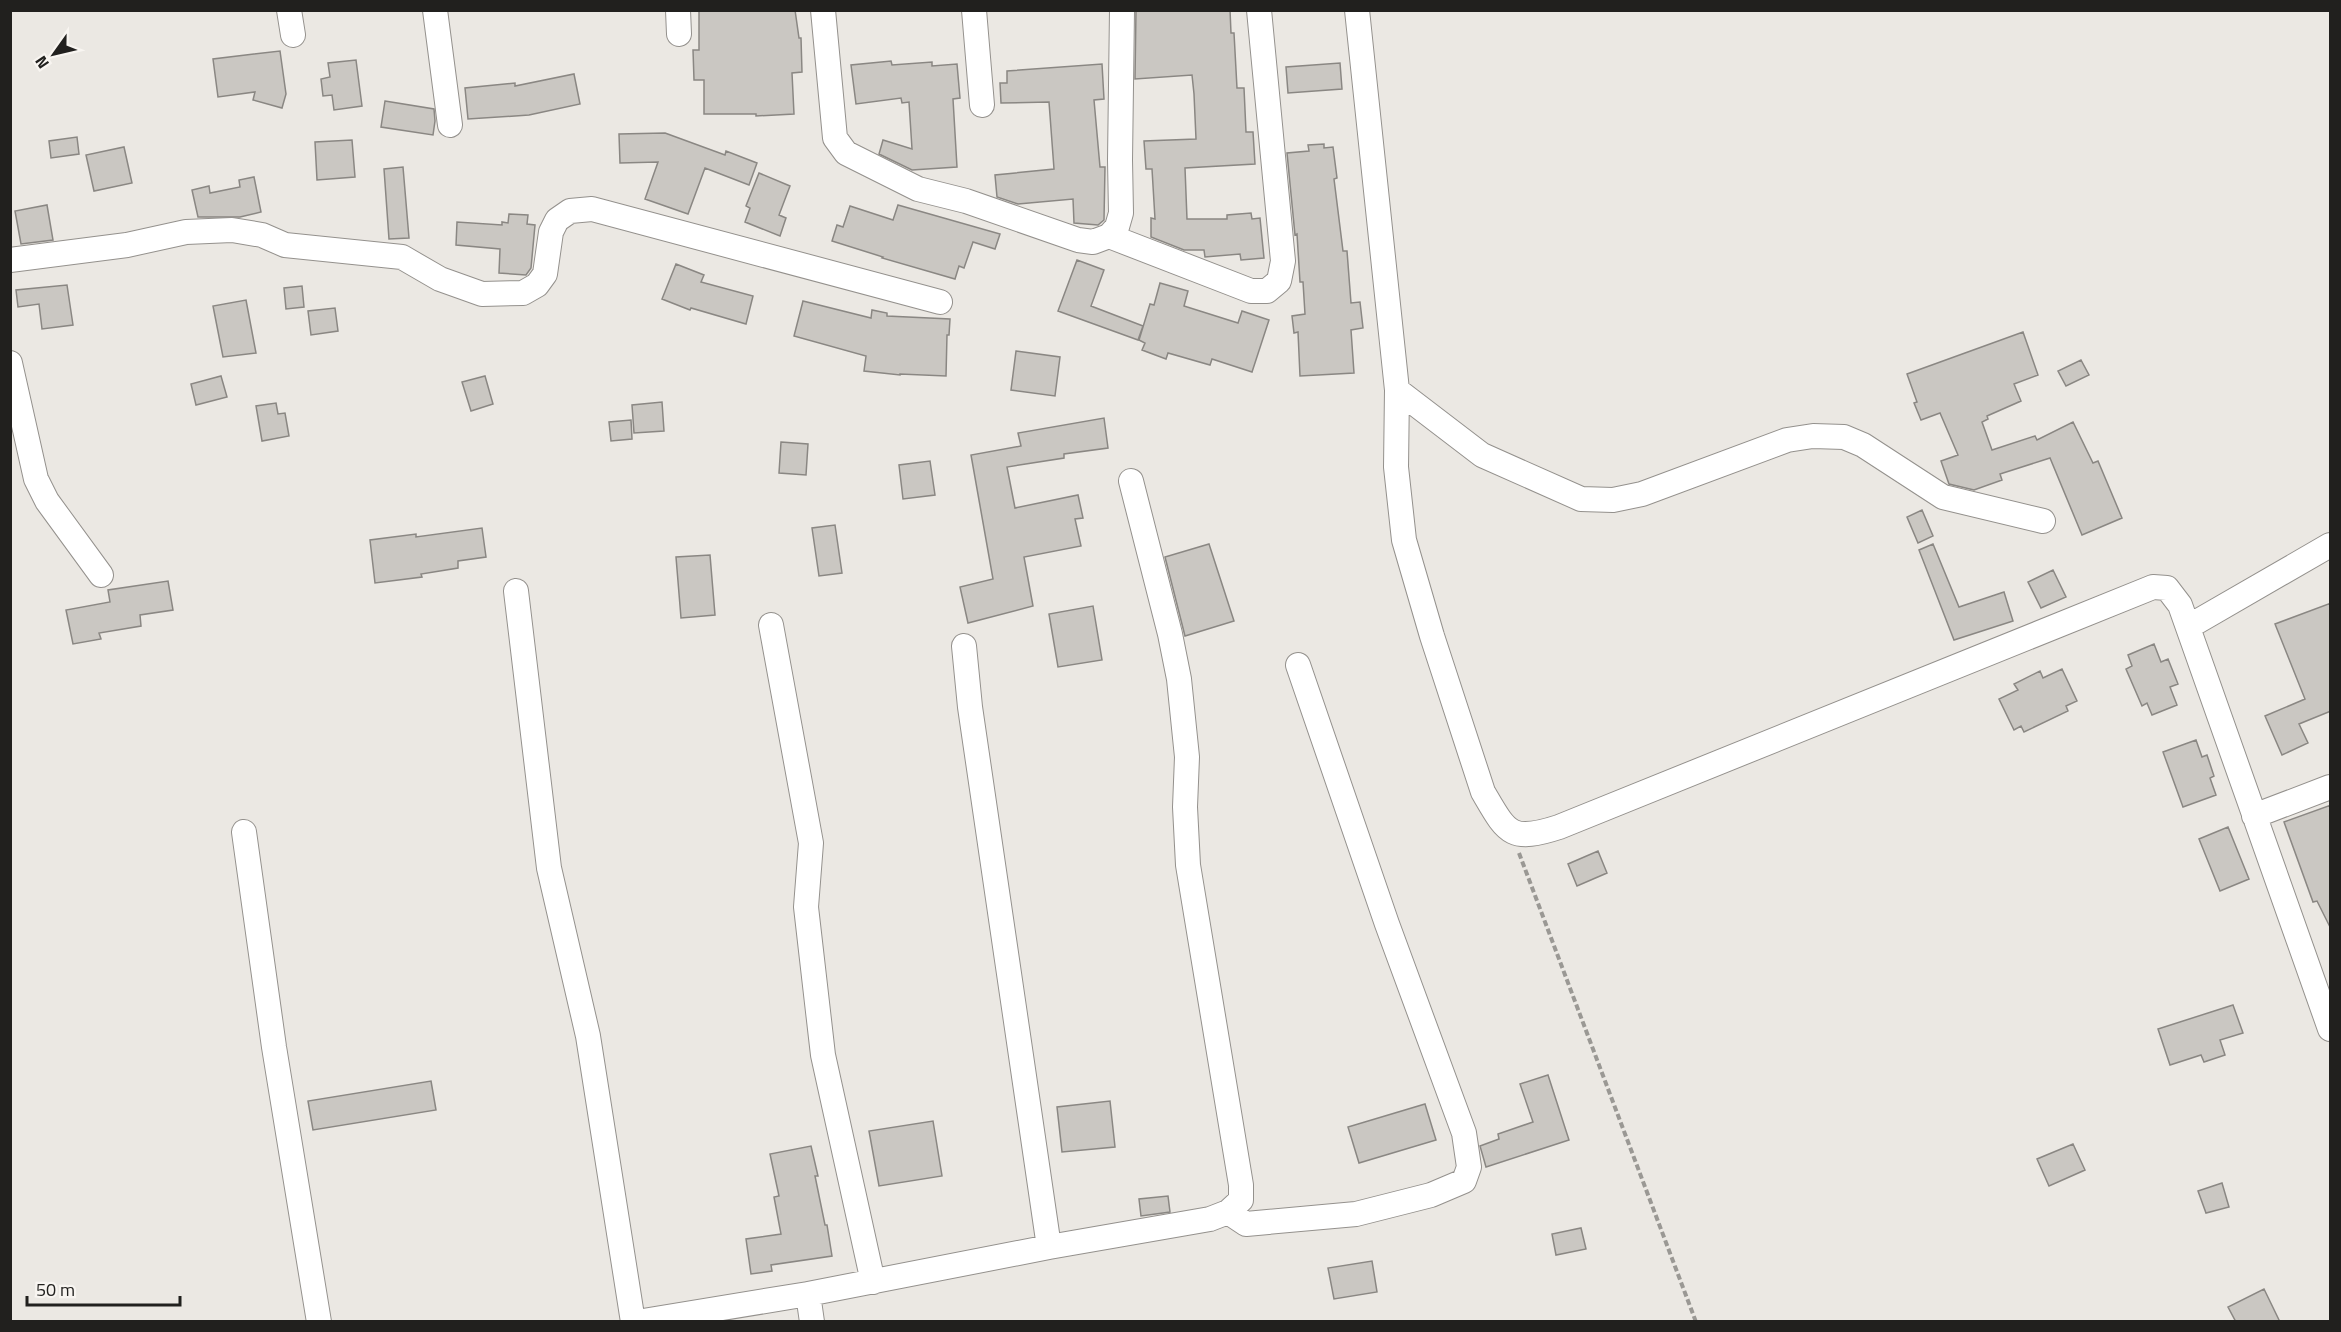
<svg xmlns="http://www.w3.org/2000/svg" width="2341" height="1332" font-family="'Titillium Web',sans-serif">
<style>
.building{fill:#cac7c2;stroke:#8a8783;stroke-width:1.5}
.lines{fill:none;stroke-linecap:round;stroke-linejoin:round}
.minor-casing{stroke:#94918d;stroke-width:26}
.path{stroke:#9a9894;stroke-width:4;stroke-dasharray:6 3;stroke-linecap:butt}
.minor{stroke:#fff;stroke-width:24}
</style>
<rect width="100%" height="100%" fill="#ebe8e3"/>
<path class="building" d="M 699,10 L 795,10 L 799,38 L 801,38 L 802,72 L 792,73 L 794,114 L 756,116 L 756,114 L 704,114 L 704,80 L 694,80 L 693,50 L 699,50 Z
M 1136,10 L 1230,10 L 1231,33 L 1234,33 L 1237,88 L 1244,88 L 1246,132 L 1253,132 L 1255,164 L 1185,168 L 1187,219 L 1227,219 L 1227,215 L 1251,213 L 1252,219 L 1260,218 L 1264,258 L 1241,260 L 1240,254 L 1205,257 L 1204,250 L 1184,250 L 1151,237 L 1151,218 L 1155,219 L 1152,169 L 1146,169 L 1144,141 L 1196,139 L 1194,94 L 1192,75 L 1135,79 Z
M 280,51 L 286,94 L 282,108 L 253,100 L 255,92 L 218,97 L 213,59 Z
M 356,60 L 362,106 L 334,110 L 332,95 L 323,96 L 321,79 L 330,77 L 328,63 Z
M 891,61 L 892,65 L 932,62 L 932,66 L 957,64 L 960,98 L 953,99 L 957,167 L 912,170 L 879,154 L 883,140 L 912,149 L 909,102 L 902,103 L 901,98 L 856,104 L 851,65 Z
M 1340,63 L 1342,89 L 1288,93 L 1286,67 Z
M 1102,64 L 1104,99 L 1094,100 L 1100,167 L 1105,167 L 1104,220 L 1098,225 L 1074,223 L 1073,199 L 1018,204 L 997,197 L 995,175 L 1054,169 L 1049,102 L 1001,103 L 1000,83 L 1007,83 L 1007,71 Z
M 574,74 L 580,104 L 529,115 L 468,119 L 465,88 L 515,83 L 515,86 Z
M 385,101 L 434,109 L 435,121 L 433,135 L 381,127 Z
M 665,133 L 725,155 L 726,151 L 757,163 L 749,185 L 705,168 L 688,214 L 645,199 L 658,162 L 620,163 L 619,134 Z
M 77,137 L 79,154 L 51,158 L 49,141 Z
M 352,140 L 355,177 L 317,180 L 315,142 Z
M 1324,144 L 1324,148 L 1333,147 L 1337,178 L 1334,179 L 1343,251 L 1347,251 L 1351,303 L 1360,302 L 1363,328 L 1351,330 L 1354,373 L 1300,376 L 1298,332 L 1294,333 L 1292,316 L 1305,314 L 1303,282 L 1300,282 L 1297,234 L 1295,235 L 1287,153 L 1309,151 L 1308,145 Z
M 124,147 L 132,183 L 94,191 L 86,155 Z
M 403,167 L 409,238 L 389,239 L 384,169 Z
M 759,173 L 790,186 L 779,215 L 786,218 L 780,236 L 745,222 L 750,208 L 746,206 Z
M 254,177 L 261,212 L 240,217 L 198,217 L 192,190 L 209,186 L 210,193 L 240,187 L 239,180 Z
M 47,205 L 53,240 L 21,244 L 15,211 Z
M 898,205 L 1000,234 L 995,249 L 973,242 L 964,268 L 959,266 L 955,279 L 882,258 L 883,257 L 832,241 L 837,225 L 843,227 L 850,206 L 893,220 Z
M 509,214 L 528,215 L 527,224 L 535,225 L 531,268 L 526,275 L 499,273 L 500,249 L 456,245 L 457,222 L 502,225 L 502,222 L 508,223 Z
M 1077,260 L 1104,270 L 1091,306 L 1143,326 L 1138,340 L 1058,311 Z
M 676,264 L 704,275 L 701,282 L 753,296 L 746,324 L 691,308 L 690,310 L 662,299 Z
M 1160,283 L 1188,291 L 1184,306 L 1238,323 L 1242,311 L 1269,320 L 1252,372 L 1212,359 L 1210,365 L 1168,353 L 1166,359 L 1142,350 L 1145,343 L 1139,340 L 1150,304 L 1154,305 Z
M 67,285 L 73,325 L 42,329 L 39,304 L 18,307 L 16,290 Z
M 302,286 L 304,307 L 286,309 L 284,288 Z
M 246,300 L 256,353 L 223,357 L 213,306 Z
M 803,301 L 871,318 L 872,310 L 887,313 L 887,316 L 950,319 L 949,335 L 947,335 L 946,376 L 900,374 L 900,375 L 864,371 L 866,356 L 794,336 Z
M 335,308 L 338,331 L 311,335 L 308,311 Z
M 2023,332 L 2038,375 L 2014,384 L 2021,401 L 1987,416 L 1988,419 L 1982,422 L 1992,450 L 2035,436 L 2037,440 L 2073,422 L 2093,463 L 2098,461 L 2122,518 L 2082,535 L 2050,458 L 2000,474 L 2002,480 L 1974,490 L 1949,484 L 1941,461 L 1958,455 L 1940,413 L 1921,420 L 1914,403 L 1917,402 L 1907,374 Z
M 1016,351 L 1060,357 L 1055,396 L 1011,390 Z
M 2081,360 L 2089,375 L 2066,386 L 2058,371 Z
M 221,376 L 227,397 L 196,405 L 191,384 Z
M 485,376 L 493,404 L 471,411 L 462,382 Z
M 662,402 L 664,431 L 634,433 L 632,405 Z
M 276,403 L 278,414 L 285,413 L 289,436 L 262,441 L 256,406 Z
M 1104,418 L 1108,448 L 1064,454 L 1064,458 L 1007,467 L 1015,508 L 1078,495 L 1083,518 L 1075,519 L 1081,546 L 1024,557 L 1033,606 L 968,623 L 960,587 L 993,579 L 971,455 L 1021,446 L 1018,433 Z
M 631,420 L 632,439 L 611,441 L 609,422 Z
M 781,442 L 808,444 L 806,475 L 779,473 Z
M 930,461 L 935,495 L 903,499 L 899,465 Z
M 1922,510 L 1933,536 L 1918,543 L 1907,517 Z
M 835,525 L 842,573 L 819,576 L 812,528 Z
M 482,528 L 486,557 L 458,561 L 458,568 L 421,574 L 422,577 L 375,583 L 370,540 L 416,534 L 416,537 Z
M 1209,544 L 1234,621 L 1185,636 L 1165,557 Z
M 1933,544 L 1959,607 L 2004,592 L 2013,621 L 1954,640 L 1919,550 Z
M 710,555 L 715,615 L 681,618 L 676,557 Z
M 2053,570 L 2066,597 L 2041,608 L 2028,582 Z
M 168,581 L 173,610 L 140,615 L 141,626 L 99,633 L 101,639 L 73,644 L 66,610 L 110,602 L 108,590 Z
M 2331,603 L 2331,711 L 2299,724 L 2308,743 L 2282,755 L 2265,716 L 2305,699 L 2275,624 Z
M 1093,606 L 1102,660 L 1058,667 L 1049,614 Z
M 2154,644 L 2161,662 L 2168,659 L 2178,684 L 2170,687 L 2177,705 L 2152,715 L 2147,703 L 2142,706 L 2126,669 L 2132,666 L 2128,655 Z
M 2062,669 L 2077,701 L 2066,706 L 2068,711 L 2024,732 L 2021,726 L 2014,730 L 1999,699 L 2018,690 L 2014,684 L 2040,671 L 2043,678 Z
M 2196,740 L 2202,757 L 2207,755 L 2214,776 L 2210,778 L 2216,795 L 2183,807 L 2163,752 Z
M 2331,805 L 2331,929 L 2317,901 L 2313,902 L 2284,822 Z
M 2228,827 L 2249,879 L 2220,891 L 2199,839 Z
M 1598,851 L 1607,873 L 1577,886 L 1568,864 Z
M 2233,1005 L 2243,1033 L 2220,1040 L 2225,1055 L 2204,1062 L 2201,1055 L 2170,1065 L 2158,1029 Z
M 1548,1075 L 1569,1140 L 1486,1167 L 1480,1146 L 1499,1139 L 1498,1134 L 1533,1122 L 1520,1084 Z
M 431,1081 L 436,1110 L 313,1130 L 308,1101 Z
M 1110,1101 L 1115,1147 L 1062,1152 L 1057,1107 Z
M 1425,1104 L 1436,1140 L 1359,1163 L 1348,1127 Z
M 933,1121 L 942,1176 L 879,1186 L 869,1131 Z
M 2073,1144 L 2085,1170 L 2049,1186 L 2037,1159 Z
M 811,1146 L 818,1176 L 815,1176 L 825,1225 L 827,1225 L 832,1256 L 771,1265 L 772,1271 L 751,1274 L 746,1239 L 781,1234 L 774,1197 L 779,1196 L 770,1154 Z
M 2222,1183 L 2229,1207 L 2206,1213 L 2198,1191 Z
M 1168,1196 L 1170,1212 L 1141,1216 L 1139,1199 Z
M 1581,1228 L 1586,1249 L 1556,1255 L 1552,1234 Z
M 1372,1261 L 1377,1292 L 1334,1299 L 1328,1268 Z
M 2264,1289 L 2280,1322 L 2236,1322 L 2228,1307 Z"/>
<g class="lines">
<defs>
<path id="minor" d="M 289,10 L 293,35
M 435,10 L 450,125
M 678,10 L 679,34
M 823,10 L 835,138 L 846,153 L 918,189 L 966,201 L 1078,240 L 1093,242 L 1109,236 L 1117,227 L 1121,213 L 1120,160 L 1122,10
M 974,10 L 982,105
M 1357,10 L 1397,390 L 1396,467 L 1404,540 L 1432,636 L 1483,792 C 1507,833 1510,843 1559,827 L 2153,587 L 2167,588 L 2180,605 L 2330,1029
M 1109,236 L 1251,291 L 1267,291 L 1279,281 L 1283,261 L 1259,10
M 10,260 L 127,245 L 186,232 L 232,230 L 262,235 L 285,245 L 402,257 L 440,279 L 482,294 L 523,293 L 537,285 L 545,274 L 551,232 L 557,220 L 570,211 L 592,209 L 940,302
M 10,363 L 36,479 L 47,501 L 101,575
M 1397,390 L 1482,455 L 1581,499 L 1613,500 L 1642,494 L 1787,440 L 1813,436 L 1844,437 L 1863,445 L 1943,497 L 2043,521
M 516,591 L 549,868 L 588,1036 L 633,1322
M 771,625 L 811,843 L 806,907 L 823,1055 L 873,1282
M 2188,627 L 2330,545
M 2254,816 L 2330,787
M 244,832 L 274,1047 L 319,1322
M 1228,1212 L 1246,1224 L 1356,1214 L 1431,1195 L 1464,1181 L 1469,1167 L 1464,1133 L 1387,924 L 1298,665
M 1049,1247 L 1210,1219 L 1228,1212 L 1241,1200 L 1241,1185 L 1188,865 L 1185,807 L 1187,757 L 1179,679 L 1170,634 L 1131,481
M 808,1294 L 1049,1247 L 970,707 L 964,646
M 637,1322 L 808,1294 L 812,1322"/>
</defs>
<use href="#minor" class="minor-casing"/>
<path class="path" d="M 1519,853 L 1696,1322"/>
<use href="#minor" class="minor"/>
</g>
<rect width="2341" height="1332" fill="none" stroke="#21201e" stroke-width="24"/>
<g transform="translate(54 54) rotate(236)" stroke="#f8f5f1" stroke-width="4.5" paint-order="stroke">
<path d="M0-4.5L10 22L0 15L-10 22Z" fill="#21201e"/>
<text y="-9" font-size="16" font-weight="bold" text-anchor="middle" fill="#21201e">N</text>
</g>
<path d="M27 1296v9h153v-9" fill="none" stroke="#21201e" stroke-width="3"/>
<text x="36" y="1296" font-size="18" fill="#21201e" stroke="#f8f5f1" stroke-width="4.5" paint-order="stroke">50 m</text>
</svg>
